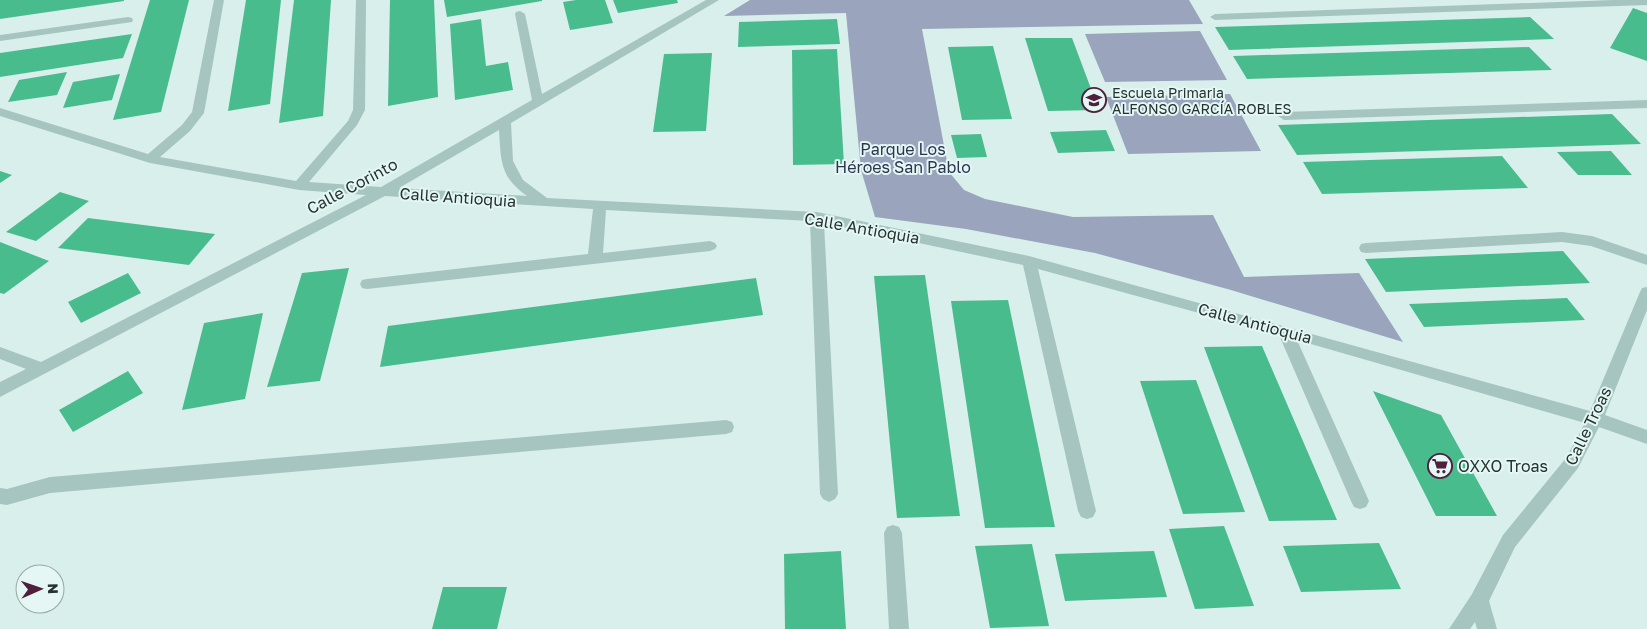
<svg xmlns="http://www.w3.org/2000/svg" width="1647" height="629" font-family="'Golos Text',sans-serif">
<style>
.green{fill:#9aa4bc}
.building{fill:#49bc8e}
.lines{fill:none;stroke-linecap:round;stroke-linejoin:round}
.minor{fill:#a6c5c0;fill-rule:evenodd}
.labels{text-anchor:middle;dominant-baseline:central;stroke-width:4;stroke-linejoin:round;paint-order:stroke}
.far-poi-label{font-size:14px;fill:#26322e;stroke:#e4f7f5;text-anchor:start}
.park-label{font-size:16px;fill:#2c354e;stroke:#e4f7f5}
.street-label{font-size:16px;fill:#26322e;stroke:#e4f7f5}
.poi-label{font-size:16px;fill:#26322e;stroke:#e4f7f5;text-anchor:start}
</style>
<rect width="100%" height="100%" fill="#d9efec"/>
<path class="green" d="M 750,0 L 1189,0 L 1203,24 L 922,29 L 949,172 L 964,190 L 985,199 L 1073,217 L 1213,215 L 1244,277 L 1359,273 L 1403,342 L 1231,290 L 1095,253 L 966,229 L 875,217 L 861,170 L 846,13 L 724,16 Z
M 1200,31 L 1227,80 L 1105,82 L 1085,34 Z
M 1230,94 L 1261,151 L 1128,154 L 1106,97 Z"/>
<path class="building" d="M 0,0 L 124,0 L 124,1 L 0,19 Z
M 150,0 L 189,0 L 161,112 L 113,120 Z
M 246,0 L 281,0 L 270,104 L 228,111 Z
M 294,0 L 331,0 L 323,116 L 279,123 Z
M 390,0 L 434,0 L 438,97 L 388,106 Z
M 444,0 L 542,0 L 542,1 L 447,17 Z
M 576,0 L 605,0 L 613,23 L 570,30 L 563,2 Z
M 613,0 L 677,0 L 678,3 L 618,13 Z
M 1633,8 L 1647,13 L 1647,61 L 1610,48 Z
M 1530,17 L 1554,39 L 1229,50 L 1215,27 Z
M 481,19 L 486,66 L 508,62 L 513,90 L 455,100 L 450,24 Z
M 837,19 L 840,44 L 738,47 L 739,22 Z
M 132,34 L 123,58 L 0,77 L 0,53 Z
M 1025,38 L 1072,38 L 1099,110 L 1048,111 Z
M 993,46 L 1012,119 L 962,120 L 948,47 Z
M 1529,47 L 1552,70 L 1247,79 L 1233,56 Z
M 837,49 L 844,164 L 793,165 L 792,50 Z
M 712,53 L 706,131 L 653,132 L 664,54 Z
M 67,72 L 57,95 L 8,102 L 19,80 Z
M 120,74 L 112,100 L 63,108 L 73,82 Z
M 1612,114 L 1641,144 L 1297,155 L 1278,125 Z
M 1106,130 L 1115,151 L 1058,153 L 1050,132 Z
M 981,134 L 987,157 L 957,158 L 951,135 Z
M 1611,151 L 1632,175 L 1578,175 L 1557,152 Z
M 1502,156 L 1528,188 L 1322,194 L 1303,162 Z
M 0,171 L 12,175 L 0,183 Z
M 60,192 L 89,201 L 36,241 L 6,232 Z
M 88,218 L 215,234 L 189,265 L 58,248 Z
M 0,242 L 49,261 L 4,294 L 0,293 Z
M 1563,251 L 1590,283 L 1386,292 L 1365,259 Z
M 349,268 L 320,381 L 267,387 L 302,273 Z
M 128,273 L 141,293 L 81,323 L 68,302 Z
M 925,275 L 960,516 L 897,518 L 874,276 Z
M 756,278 L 763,315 L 380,367 L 388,326 Z
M 1567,298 L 1585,320 L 1424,327 L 1409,304 Z
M 1008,300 L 1055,527 L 985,528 L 951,301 Z
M 263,313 L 245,399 L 182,410 L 204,323 Z
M 1262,346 L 1337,520 L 1269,521 L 1204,347 Z
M 128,371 L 143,393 L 73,432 L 59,410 Z
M 1196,380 L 1245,512 L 1183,514 L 1140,381 Z
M 1373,391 L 1441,415 L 1497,516 L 1436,516 Z
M 1224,526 L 1254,606 L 1195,609 L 1169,529 Z
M 1379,543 L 1401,589 L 1301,592 L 1283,546 Z
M 1032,544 L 1049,626 L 990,628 L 975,546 Z
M 841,551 L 846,629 L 785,629 L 784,554 Z
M 1154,551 L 1167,597 L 1065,601 L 1055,554 Z
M 443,587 L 507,587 L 497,629 L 432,629 Z"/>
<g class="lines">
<path class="minor" d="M 214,0 L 224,0 L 204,113 L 190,131 L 160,157 L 296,181 L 348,121 L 353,110 L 356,0 L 366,0 L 365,110 L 357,125 L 309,182 L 381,187 L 532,100 L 515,14 L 516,12 L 520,11 L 525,14 L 542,94 L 706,0 L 719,0 L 511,123 L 513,161 L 523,180 L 547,198 L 817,212 L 1029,256 L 1590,411 L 1640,292 L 1642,288 L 1647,287 L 1647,310 L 1605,415 L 1647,430 L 1647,444 L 1599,427 L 1578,468 L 1515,547 L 1489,601 L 1497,629 L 1477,629 L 1475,622 L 1470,629 L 1449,629 L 1472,594 L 1503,535 L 1566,458 L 1585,423 L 1297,340 L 1369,501 L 1366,507 L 1360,509 L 1354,507 L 1351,501 L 1279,335 L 1038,269 L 1096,511 L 1093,517 L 1087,519 L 1081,517 L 1078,511 L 1023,265 L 824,223 L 838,494 L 835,499 L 829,502 L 823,499 L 820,494 L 810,221 L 606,210 L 603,253 L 710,241 L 715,243 L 717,246 L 715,249 L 710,251 L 367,289 L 362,288 L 360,284 L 362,280 L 367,279 L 588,254 L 593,209 L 385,196 L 0,397 L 0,382 L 26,369 L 0,359 L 0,347 L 41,362 L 366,195 L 299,190 L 150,163 L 0,116 L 0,108 L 148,154 L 182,125 L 192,112 ZM 499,130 C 501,161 500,177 527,196 L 399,188 Z
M 1613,0 L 1647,0 L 1647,5 L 1215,20 L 1210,17 L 1215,14 Z
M 128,17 L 132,18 L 133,20 L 132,22 L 0,41 L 0,35 Z
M 1647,100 L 1647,108 L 1284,120 L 1278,116 L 1284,112 Z
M 1562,232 L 1592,236 L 1647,255 L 1647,265 L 1591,246 L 1562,242 L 1366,253 L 1361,252 L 1359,248 L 1361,244 L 1366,243 Z
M 726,420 L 732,422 L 734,427 L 732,432 L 726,434 L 50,493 L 7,505 L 0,504 L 0,488 L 7,489 L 50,477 Z
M 893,525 L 899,527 L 902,533 L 909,629 L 889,629 L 884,533 L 887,527 Z"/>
</g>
<defs>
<symbol id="school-ring" viewBox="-11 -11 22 22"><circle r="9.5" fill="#e4f7f5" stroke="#501f3b" stroke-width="1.5"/><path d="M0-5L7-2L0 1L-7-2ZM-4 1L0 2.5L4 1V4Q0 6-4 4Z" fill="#501f3b"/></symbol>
<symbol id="supermarket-ring" viewBox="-11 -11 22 22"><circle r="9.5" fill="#e4f7f5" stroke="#501f3b" stroke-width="1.5"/><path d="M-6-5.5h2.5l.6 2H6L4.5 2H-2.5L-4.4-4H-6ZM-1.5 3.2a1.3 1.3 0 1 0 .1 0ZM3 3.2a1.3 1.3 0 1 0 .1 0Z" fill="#501f3b"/></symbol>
</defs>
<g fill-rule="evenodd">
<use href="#school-ring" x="1080" y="86" width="28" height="28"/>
<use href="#supermarket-ring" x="1426" y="452" width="28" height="28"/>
</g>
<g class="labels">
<g class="far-poi-label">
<text x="1112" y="92">Escuela Primaria<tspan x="1112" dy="16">ALFONSO GARCÍA ROBLES</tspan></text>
</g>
<g class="park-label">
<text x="903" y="149">Parque Los<tspan x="903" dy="18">Héroes San Pablo</tspan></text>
</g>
<g class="street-label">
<text transform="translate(352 186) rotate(-28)">Calle Corinto</text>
<text transform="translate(458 197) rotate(4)">Calle Antioquia</text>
<text transform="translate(862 228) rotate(10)">Calle Antioquia</text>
<text transform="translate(1255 323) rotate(15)">Calle Antioquia</text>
<text transform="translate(1588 426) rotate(-64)">Calle Troas</text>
</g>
<g class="poi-label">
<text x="1458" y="466">OXXO Troas</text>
</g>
</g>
<g transform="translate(40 589) rotate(88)"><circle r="24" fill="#e4f7f5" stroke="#98a8a5"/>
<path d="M0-4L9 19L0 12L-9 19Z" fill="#501f3b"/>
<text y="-8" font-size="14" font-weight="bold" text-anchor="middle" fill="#26322e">N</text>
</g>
</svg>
